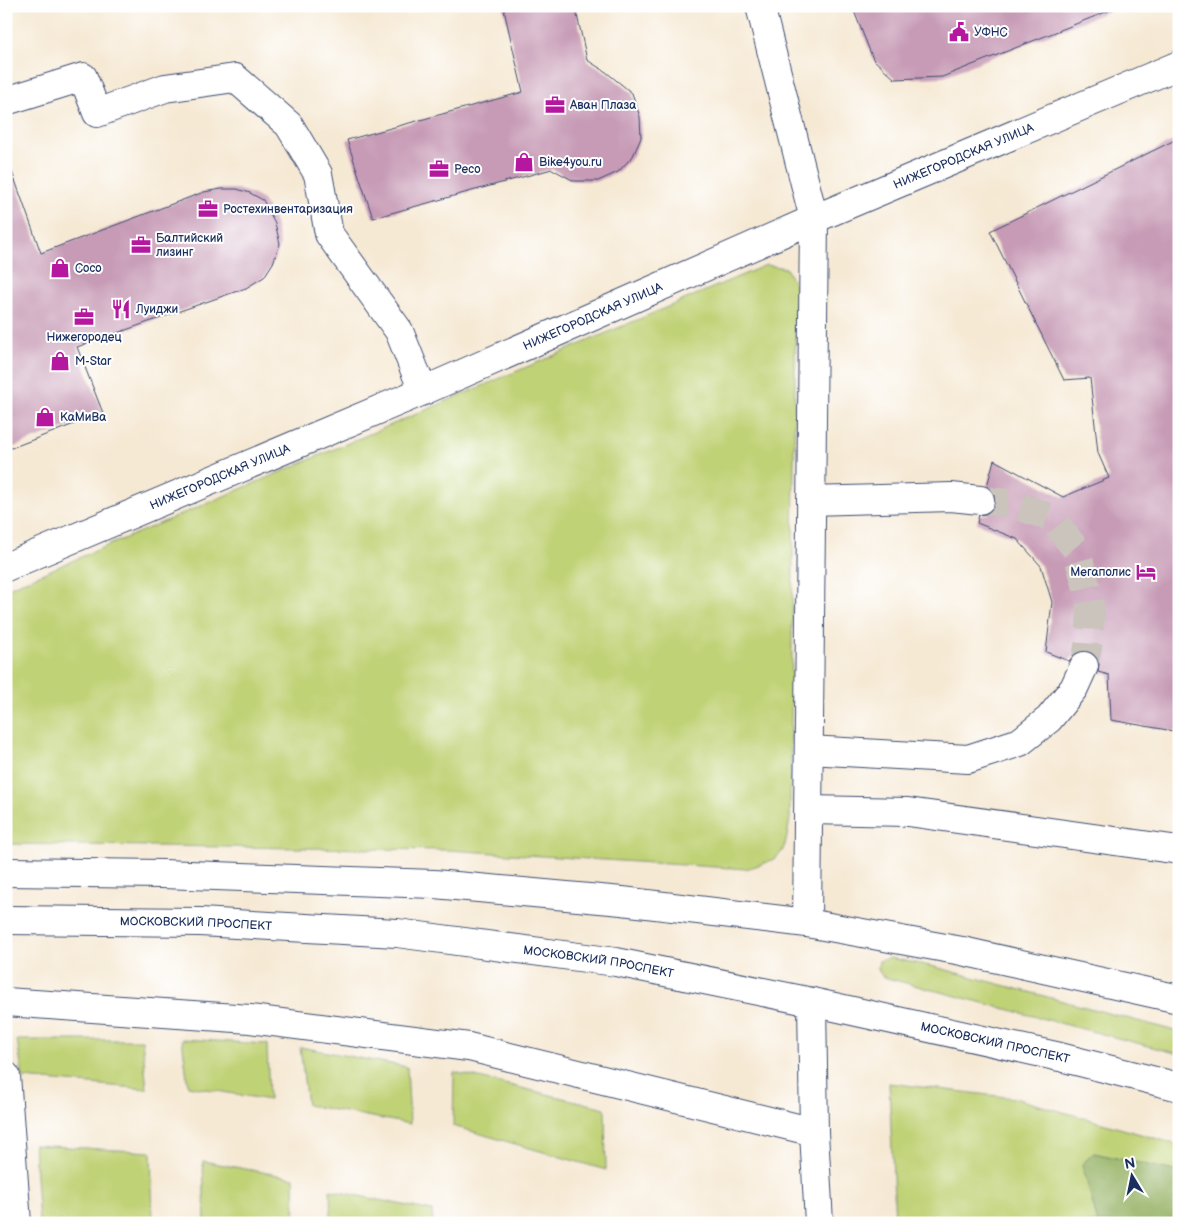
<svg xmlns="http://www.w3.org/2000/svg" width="1185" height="1229" font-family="'Balsamiq Sans',sans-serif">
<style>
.green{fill:#c0d276;stroke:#6e806a}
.forest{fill:#98b467;stroke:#5a7262}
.building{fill:#c79bb6}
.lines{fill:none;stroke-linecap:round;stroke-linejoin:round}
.minor-tunnel{stroke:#cac4bc;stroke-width:28;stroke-dasharray:28 14;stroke-linecap:butt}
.minor-casing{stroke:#3c4b70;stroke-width:30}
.major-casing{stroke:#3c4b70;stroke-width:30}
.minor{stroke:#fff;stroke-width:28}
.major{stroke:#fff;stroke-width:28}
.labels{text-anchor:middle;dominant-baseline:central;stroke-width:4;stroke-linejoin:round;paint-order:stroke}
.poi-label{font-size:12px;fill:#1b2f5e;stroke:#fff;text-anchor:start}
.street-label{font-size:12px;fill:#1b2f5e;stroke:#fff}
</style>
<rect width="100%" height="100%" fill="#fff"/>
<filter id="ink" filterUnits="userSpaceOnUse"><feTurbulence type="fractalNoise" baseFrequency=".02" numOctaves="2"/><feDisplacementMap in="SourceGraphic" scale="10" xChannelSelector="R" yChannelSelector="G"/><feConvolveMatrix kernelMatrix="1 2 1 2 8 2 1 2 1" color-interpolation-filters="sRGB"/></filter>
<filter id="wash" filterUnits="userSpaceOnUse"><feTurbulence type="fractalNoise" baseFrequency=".0096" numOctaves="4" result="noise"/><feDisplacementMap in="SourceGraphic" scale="20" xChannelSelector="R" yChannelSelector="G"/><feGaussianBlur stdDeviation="1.12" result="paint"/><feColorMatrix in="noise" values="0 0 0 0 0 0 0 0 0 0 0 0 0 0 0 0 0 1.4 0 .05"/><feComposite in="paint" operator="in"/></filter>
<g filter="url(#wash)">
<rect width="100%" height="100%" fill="#f6e9d4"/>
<path class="green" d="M 766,265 L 786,268 L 796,287 L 790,818 C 784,858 784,857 746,869 L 448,850 L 6,844 L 6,589 Z
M 890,958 L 935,967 L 1179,1032 L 1179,1054 L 883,977 L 878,970 L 879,961 Z
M 182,1039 L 267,1044 L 269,1100 L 188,1086 Z
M 17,1040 L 142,1040 L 147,1089 L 23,1078 Z
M 300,1047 L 407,1067 L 410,1124 L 307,1105 Z
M 454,1072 L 605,1108 L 606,1170 L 453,1126 Z
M 889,1083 L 1014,1098 L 1179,1145 L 1179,1172 L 1094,1153 L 1082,1164 L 1098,1223 L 895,1223 Z
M 34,1145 L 151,1152 L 153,1223 L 39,1223 Z
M 203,1161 L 294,1178 L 295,1223 L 205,1223 Z
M 330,1190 L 432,1211 L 433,1223 L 331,1223 Z"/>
<path class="forest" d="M 1094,1153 L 1179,1172 L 1179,1223 L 1098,1223 L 1082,1164 Z"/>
<g id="blocks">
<path class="building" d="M 503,6 L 575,6 L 587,60 L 606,72 L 632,93 L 640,117 L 641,138 L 633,156 L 618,172 L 598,181 L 574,181 L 552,169 L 373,218 L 347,140 L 523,92 Z
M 852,6 L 1116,6 L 1116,8 L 942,77 L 895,79 L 873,59 Z
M 1179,138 L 1179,732 L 1111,720 L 1109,675 L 1098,672 L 1099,664 L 1096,657 L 1090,652 L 1082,651 L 1075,654 L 1069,661 L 1046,652 L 1052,602 L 1041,566 L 1017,539 L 977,523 L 979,515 L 987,514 L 992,510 L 995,502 L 994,493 L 987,486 L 994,460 L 1063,497 L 1109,478 L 1098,453 L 1090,378 L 1064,380 L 990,231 Z
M 11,169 L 41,253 L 204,192 L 221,189 L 237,189 L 250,193 L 263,200 L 275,223 L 280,244 L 273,263 L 264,277 L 246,288 L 77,347 L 103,413 L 6,450 L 6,170 Z"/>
</g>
</g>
<g filter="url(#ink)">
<use href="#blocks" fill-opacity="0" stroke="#3c4b70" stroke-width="1"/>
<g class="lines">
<path class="minor-tunnel" d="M 980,500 L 1009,503 L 1050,517 L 1076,549 L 1087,588 L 1091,612 L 1088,647 L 1084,666"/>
<defs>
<g id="minor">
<path d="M 760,6 L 814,219 L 807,923"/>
<path d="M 6,101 L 83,77 L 97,113 L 165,88 L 235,78 L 289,125 L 318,174 L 329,234 L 399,331 L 423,391"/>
<path d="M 811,501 L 951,497 L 980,500"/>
<path id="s1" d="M 6,567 L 423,391 L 814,219 L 1179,65"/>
<path d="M 809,750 L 968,759 L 1020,742 L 1049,719 L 1074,688 L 1084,666"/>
<path d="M 809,810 L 908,812 L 1179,850"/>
<path d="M 6,1002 L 250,1019 L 469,1047 L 814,1132"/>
<path d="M 812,1002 L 814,1132 L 819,1223"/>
<path d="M 6,1076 L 17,1223"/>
</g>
<g id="major">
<path d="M 6,872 L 163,874 L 434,884 L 622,901 L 807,923 L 962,951 L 1179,999"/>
<path id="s2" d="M 6,920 L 200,922 L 397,933 L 616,962 L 812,1002 L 1060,1057 L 1179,1087"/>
</g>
</defs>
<use href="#minor" class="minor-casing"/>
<use href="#major" class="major-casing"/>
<use href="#minor" class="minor"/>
<use href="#major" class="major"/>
</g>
</g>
<defs>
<symbol id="civic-bare" viewBox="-9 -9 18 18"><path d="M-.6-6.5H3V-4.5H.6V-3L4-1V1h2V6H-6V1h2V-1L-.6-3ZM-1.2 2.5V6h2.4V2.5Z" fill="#b5179e" stroke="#fff" stroke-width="2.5" paint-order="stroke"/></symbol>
<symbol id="office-bare" viewBox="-9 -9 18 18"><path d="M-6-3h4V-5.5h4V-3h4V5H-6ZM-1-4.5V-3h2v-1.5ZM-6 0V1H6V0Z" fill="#b5179e" stroke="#fff" stroke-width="2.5" paint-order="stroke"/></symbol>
<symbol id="shop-bare" viewBox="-9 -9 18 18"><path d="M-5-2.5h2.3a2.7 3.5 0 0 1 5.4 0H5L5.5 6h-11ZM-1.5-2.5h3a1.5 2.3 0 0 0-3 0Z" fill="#b5179e" stroke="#fff" stroke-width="2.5" paint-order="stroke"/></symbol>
<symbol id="restaurant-bare" viewBox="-9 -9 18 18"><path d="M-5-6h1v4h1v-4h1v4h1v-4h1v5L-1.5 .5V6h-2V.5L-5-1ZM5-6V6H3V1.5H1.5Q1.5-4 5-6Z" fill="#b5179e" stroke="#fff" stroke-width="2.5" paint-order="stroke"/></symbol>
<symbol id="hotel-bare" viewBox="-9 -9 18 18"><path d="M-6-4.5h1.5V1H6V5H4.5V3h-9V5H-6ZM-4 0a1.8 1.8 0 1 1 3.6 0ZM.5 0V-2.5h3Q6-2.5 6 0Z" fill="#b5179e" stroke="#fff" stroke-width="2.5" paint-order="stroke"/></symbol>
</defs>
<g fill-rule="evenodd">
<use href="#civic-bare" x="945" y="18" width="28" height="28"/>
<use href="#office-bare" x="541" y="91" width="28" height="28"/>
<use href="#shop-bare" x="510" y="148" width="28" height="28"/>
<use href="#office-bare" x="425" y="155" width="28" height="28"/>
<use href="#office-bare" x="194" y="195" width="28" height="28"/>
<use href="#office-bare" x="127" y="231" width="28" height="28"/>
<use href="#shop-bare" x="46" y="254" width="28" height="28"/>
<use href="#restaurant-bare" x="107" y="295" width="28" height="28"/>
<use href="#office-bare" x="70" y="303" width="28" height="28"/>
<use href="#shop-bare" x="46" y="347" width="28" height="28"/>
<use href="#shop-bare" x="31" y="403" width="28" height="28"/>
<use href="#hotel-bare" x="1132" y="558" width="28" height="28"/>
</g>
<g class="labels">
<g class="poi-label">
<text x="974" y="32">УФНС</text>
<text x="570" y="105">Аван Плаза</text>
<text x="539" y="162">Bike4you.ru</text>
<text x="454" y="169">Ресо</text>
<text x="223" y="209">Ростехинвентаризация</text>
<text x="156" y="238">Балтийский<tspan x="156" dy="14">лизинг</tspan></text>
<text x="75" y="268">Сосо</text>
<text x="136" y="309">Луиджи</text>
<text x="84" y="337" text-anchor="middle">Нижегородец</text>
<text x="75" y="361">M-Star</text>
<text x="60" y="417">КаМиВа</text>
<text x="1131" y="572" text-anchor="end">Мегаполис</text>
</g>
<g class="street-label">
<text stroke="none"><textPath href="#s1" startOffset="1042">НИЖЕГОРОДСКАЯ УЛИЦА</textPath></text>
<text stroke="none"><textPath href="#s1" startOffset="638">НИЖЕГОРОДСКАЯ УЛИЦА</textPath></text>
<text stroke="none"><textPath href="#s1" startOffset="232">НИЖЕГОРОДСКАЯ УЛИЦА</textPath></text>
<text stroke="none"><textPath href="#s2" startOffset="190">МОСКОВСКИЙ ПРОСПЕКТ</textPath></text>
<text stroke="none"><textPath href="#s2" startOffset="595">МОСКОВСКИЙ ПРОСПЕКТ</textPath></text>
<text stroke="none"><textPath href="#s2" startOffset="1000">МОСКОВСКИЙ ПРОСПЕКТ</textPath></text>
</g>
</g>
<rect width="1185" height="1229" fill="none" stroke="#fff" stroke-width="25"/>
<g transform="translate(1132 1176) rotate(350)" stroke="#ffffff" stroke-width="4" paint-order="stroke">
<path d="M0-4L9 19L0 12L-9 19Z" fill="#1b2f5e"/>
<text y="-8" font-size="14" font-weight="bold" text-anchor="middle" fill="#1b2f5e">N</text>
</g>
</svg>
